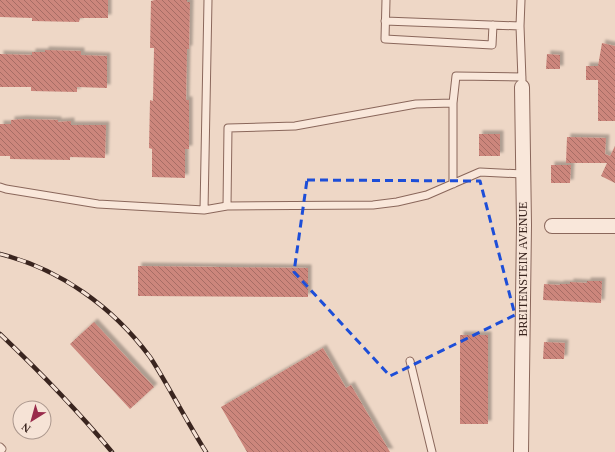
<svg xmlns="http://www.w3.org/2000/svg" width="615" height="452" font-family="'Times New Roman',serif">
<style>
.building{fill:url(#building-back-hatch);filter:url(#shadow)}
.lines{fill:none;stroke-linecap:round;stroke-linejoin:round}
.service-casing{stroke:#8a675b;stroke-width:9}
.minor-casing{stroke:#8a675b;stroke-width:16}
.service{stroke:#f9e7da;stroke-width:7}
.minor{stroke:#f9e7da;stroke-width:14}
.rail-casing{stroke:#3a251f;stroke-width:4.5}
.rail{stroke:#f6e3d6;stroke-width:3;stroke-dasharray:9;stroke-linecap:butt}
.marked{fill:none;stroke:#1d4ed8;stroke-width:3;stroke-dasharray:8 5;stroke-linejoin:round}
.labels{text-anchor:middle;dominant-baseline:central;stroke-width:3;stroke-linejoin:round;paint-order:stroke}
.street-label{font-size:12px;fill:#3a251f;stroke:#f6e3d6}
</style>
<defs>
<pattern id="building-back-hatch" width="6" height="6" patternUnits="userSpaceOnUse"><rect width="6" height="6" fill="#cc867c"/><path d="M-1 5l2 2M0 0l6 6M5-1l2 2" fill="none" stroke="#a76d65"/></pattern>
<filter id="shadow"><feDropShadow dx="3.5" dy="-3.5" stdDeviation="1" flood-color="#0004"/></filter>
</defs>
<rect width="100%" height="100%" fill="#eed7c6"/>
<path class="building" d="M 0,0 L 108,0 L 108,18 L 80,18 L 79,22 L 32,21 L 32,18 L 0,17 Z
M 155,0 L 187,0 L 187,2 L 190,2 L 189,49 L 187,49 L 186,100 L 189,100 L 189,149 L 185,149 L 185,178 L 152,177 L 152,149 L 149,148 L 150,100 L 153,101 L 154,48 L 150,48 L 151,1 Z
M 602,43 L 615,46 L 615,121 L 598,121 L 598,80 L 586,80 L 586,66 L 598,66 Z
M 45,50 L 81,51 L 81,55 L 107,56 L 107,88 L 77,87 L 77,92 L 31,91 L 31,87 L 0,87 L 0,54 L 32,55 L 32,52 L 45,52 Z
M 547,54 L 560,55 L 560,69 L 546,69 Z
M 23,119 L 58,120 L 58,122 L 71,121 L 71,125 L 106,125 L 105,158 L 70,157 L 70,160 L 10,159 L 10,156 L 0,156 L 0,124 L 11,124 L 11,120 Z
M 479,134 L 500,134 L 500,156 L 479,156 Z
M 567,137 L 606,138 L 605,154 L 610,156 L 615,146 L 615,183 L 601,176 L 607,163 L 566,163 Z
M 551,165 L 571,165 L 570,183 L 551,183 Z
M 138,266 L 308,268 L 308,297 L 138,296 Z
M 587,281 L 602,281 L 601,303 L 543,300 L 544,284 L 560,285 L 560,284 L 570,284 L 570,282 L 587,283 Z
M 94,322 L 154,387 L 130,409 L 70,344 Z
M 460,335 L 488,335 L 488,424 L 460,424 Z
M 544,342 L 565,343 L 564,359 L 543,359 Z
M 323,348 L 346,388 L 351,385 L 390,452 L 247,452 L 221,407 Z"/>
<g class="lines">
<defs>
<path id="service" d="M 386,0 L 385,39 L 492,45 L 493,25
M 521,0 L 520,26 L 522,80
M 385,21 L 520,26
M 522,77 L 456,76 L 453,103 L 416,104 L 295,126 L 228,128 L 227,206 L 373,205 L 397,202 L 427,195 L 480,172 L 523,174
M 453,184 L 453,103
M 0,187 L 6,189 L 98,204 L 204,210 L 208,0
M 204,210 L 227,206
M 410,361 L 432,452
M 0,447 L 2,449"/>
<path id="minor" d="M 552,226 L 615,226
M 521,452 L 524,225 L 522,87"/>
</defs>
<use href="#service" class="service-casing"/>
<use href="#minor" class="minor-casing"/>
<use href="#service" class="service"/>
<use href="#minor" class="minor"/>
<defs>
<path id="rail" d="M 0,254 C 60,269 113,307 150,357 C 158,369 165,382 172,394 C 183,413 194,433 206,452
M 0,334 C 39,371 77,410 112,452"/>
</defs>
<use href="#rail" class="rail-casing"/>
<use href="#rail" class="rail"/>
</g>
<path class="marked" d="M 307,180 L 480,181 L 515,315 L 390,376 L 294,272 Z"/>
<g class="labels">
<g class="street-label">
<text transform="translate(523 269) rotate(-90)">BREITENSTEIN AVENUE</text>
</g>
</g>
<g transform="translate(32 420) rotate(217)"><circle r="19" fill="#f6e3d6" stroke="#ab978d"/>
<path d="M0-3L7 15L0 10L-7 15Z" fill="#992b4b"/>
<text y="-6" font-size="11" font-weight="bold" text-anchor="middle" fill="#3a251f">N</text>
</g>
</svg>
